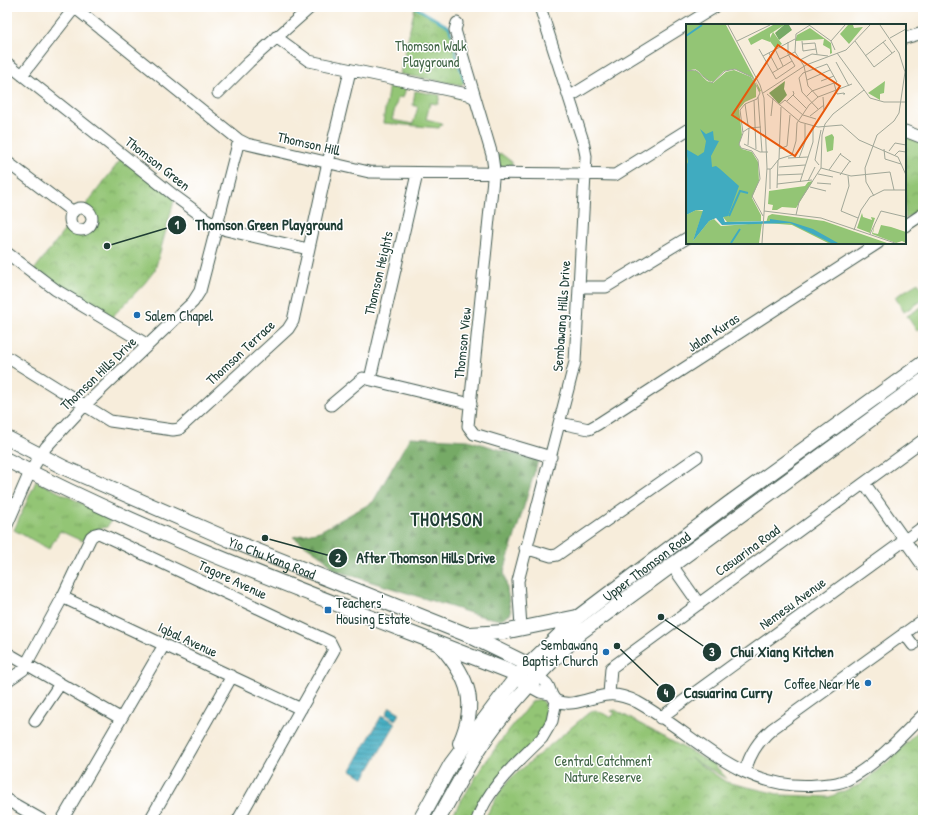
<svg xmlns="http://www.w3.org/2000/svg" width="930" height="827" font-family="'Patrick Hand',sans-serif">
<style>
.grass{fill:url(#grass-tufts);stroke:#598154}
.forest{fill:url(#forest-firs);stroke:#4a744d}
.park{fill:url(#park-crowns);stroke:#598154}
.garden{fill:#93c575;stroke:#598154}
.water{fill:url(#water-rules);stroke:#30747a}
.lines{fill:none;stroke-linecap:round;stroke-linejoin:round}
.stream{stroke:#40abc0;stroke-width:2.5}
.minor-casing{stroke:#3f574d;stroke-width:13}
.major-casing{stroke:#3f574d;stroke-width:16}
.minor{stroke:#fff;stroke-width:11}
.major{stroke:#fff;stroke-width:14}
.poi-dot{fill:#1f6fb2;stroke:#fff;stroke-width:1.5}
.labels{text-anchor:middle;dominant-baseline:central;stroke-width:3;stroke-linejoin:round;paint-order:stroke}
.park-label{font-size:14px;fill:#426648;stroke:#fff}
.street-label{font-size:14px;fill:#1f3d34;stroke:#fff}
.poi-label{font-size:14px;fill:#1f3d34;stroke:#fff;text-anchor:start}
.district-label{font-size:18px;font-weight:bold;letter-spacing:1px;fill:#1f3d34;stroke:#fff}
.inset-river{fill:none;stroke:#40abc0;stroke-width:2}
.inset-road{fill:none;stroke:#a1a798;stroke-width:1}
.view{fill:#e8590c;fill-opacity:0.15;stroke:#e8590c;stroke-width:2}
.inset-edge{fill:none;stroke:#1f3d34;stroke-width:2}
.leader{fill:none;stroke:#1f3d34;stroke-width:1.5}
.callout-dot{fill:#1f3d34;stroke:#fff;stroke-width:1.5}
.mark-label{font-size:12px;text-anchor:middle;font-weight:bold;fill:#fff}
.callout-label{font-size:15px;text-anchor:middle;font-weight:bold;fill:#1f3d34;stroke:#fff;stroke-width:3;stroke-linejoin:round;paint-order:stroke}
</style>
<defs>
<pattern id="grass-tufts" width="24" height="20" patternUnits="userSpaceOnUse"><rect width="24" height="20" fill="#93c575"/><path d="M3 7l-1-3M5 7V3M7 7l1-3M15 17l-1-3M17 17v-4M19 17l1-3" fill="none" stroke="#77a161"/></pattern>
<pattern id="forest-firs" width="22" height="20" patternUnits="userSpaceOnUse"><rect width="22" height="20" fill="#76aa66"/><path d="M5 1l3.5 6h-7zM16 11l3.5 6h-7z" fill="#608c55"/></pattern>
<pattern id="park-crowns" width="20" height="18" patternUnits="userSpaceOnUse"><rect width="20" height="18" fill="#93c575"/><path d="M2 6a3 3 0 1 1 6 0M12 15a3 3 0 1 1 6 0" fill="none" stroke="#77a161"/></pattern>
<pattern id="water-rules" width="6" height="5" patternUnits="userSpaceOnUse"><rect width="6" height="5" fill="#40abc0"/><path d="M0 2.5h6" fill="none" stroke="#358c9d"/></pattern>
</defs>
<rect width="100%" height="100%" fill="#fff"/>
<filter id="ink" filterUnits="userSpaceOnUse"><feTurbulence type="fractalNoise" baseFrequency=".025" numOctaves="2"/><feDisplacementMap in="SourceGraphic" scale="8" xChannelSelector="R" yChannelSelector="G"/><feConvolveMatrix kernelMatrix="1 2 1 2 8 2 1 2 1" color-interpolation-filters="sRGB"/></filter>
<filter id="wash" filterUnits="userSpaceOnUse"><feTurbulence type="fractalNoise" baseFrequency=".012" numOctaves="4" result="noise"/><feDisplacementMap in="SourceGraphic" scale="16" xChannelSelector="R" yChannelSelector="G"/><feGaussianBlur stdDeviation="0.9" result="paint"/><feColorMatrix in="noise" values="0 0 0 0 0 0 0 0 0 0 0 0 0 0 0 0 0 1.4 0 .05"/><feComposite in="paint" operator="in"/></filter>
<g filter="url(#wash)">
<rect width="100%" height="100%" fill="#f7eddb"/>
<path class="grass" d="M 452,96 L 466,96 L 473,105 L 482,138 L 467,101 Z
M 500,153 L 512,162 L 512,166 L 500,167 L 497,156 Z
M 36,481 L 112,518 L 107,527 C 96,529 89,532 82,541 L 60,531 L 49,549 L 14,530 Z"/>
<path class="forest" d="M 410,437 L 468,440 L 538,461 L 504,571 L 511,613 L 500,620 L 477,615 L 334,570 L 324,558 L 293,537 L 320,531 L 373,502 Z"/>
<path class="park" d="M 415,7 L 450,27 L 465,82 L 461,85 L 400,74 Z
M 905,136 L 918,141 L 923,146 L 923,208 L 905,219 Z
M 125,154 L 176,194 L 155,270 L 144,284 L 110,319 L 34,270 L 67,227 C 89,242 108,222 85,206 Z
M 541,699 L 549,709 L 552,720 L 472,820 L 449,820 L 482,767 L 505,735 L 532,701 Z
M 595,710 L 611,717 L 615,713 L 611,711 L 615,710 L 715,765 L 727,779 L 690,758 L 726,782 L 782,795 L 829,797 L 859,785 L 888,762 L 923,726 L 923,820 L 484,820 L 500,791 L 511,778 L 586,715 Z"/>
<path class="garden" d="M 389,84 L 406,88 L 403,98 L 398,97 L 392,120 L 413,124 L 418,107 L 413,105 L 415,91 L 440,95 L 438,104 L 430,103 L 426,119 L 442,123 L 439,128 L 383,123 Z
M 918,283 L 923,290 L 923,300 L 904,312 L 895,297 Z
M 923,306 L 923,327 L 917,331 L 907,316 Z"/>
<path class="water" d="M 390,707 L 400,713 L 395,720 L 386,714 Z
M 382,715 L 396,723 L 364,778 L 351,770 Z"/>
<g class="lines">
<path class="stream" d="M 415,7 L 449,27 L 451,34
M 455,50 L 464,81"/>
</g>
</g>
<g filter="url(#ink)">
<g class="lines">
<defs>
<path id="minor" d="M 74,7 L 239,140 L 247,144 L 369,172 L 579,174 L 615,175 L 687,130
M 457,23 L 455,30 L 492,155 L 494,169 L 468,426 L 474,434 L 551,457
M 276,37 L 309,61 L 467,94 L 473,97
M 905,38 L 923,33
M 7,63 L 176,197 L 206,219 L 226,230 L 308,249
M 22,75 L 75,7
M 218,93 L 249,62 L 311,7
M 569,97 L 715,7
M 905,131 L 923,138
M 7,162 L 73,212
M70 219a11 11 0 1 1 22 0a11 11 0 1 1-22 0Z
M 905,226 L 923,214
M 7,253 L 56,290 L 148,345
M 579,287 L 606,287 L 687,238
M 7,357 L 110,421 L 173,430 L 179,429 L 288,329 L 293,321 L 326,171 L 350,71
M 370,379 L 417,174
M 331,405 L 363,378 L 471,404
M 560,423 L 589,429 L 598,424 L 878,243
M 865,484 L 923,566
M 7,525 L 30,472 L 46,447 L 84,406 L 193,302 L 200,291 L 239,140
M 525,548 L 551,556 L 557,555 L 697,457
M 671,564 L 699,604
M 62,597 L 301,709
M 521,627 L 518,581 L 575,362 L 586,156 L 583,141 L 540,7
M 904,633 L 913,645
M 7,653 L 120,718
M 537,676 C 540,678 544,681 547,684 C 551,689 550,697 557,701 C 572,708 593,696 608,695 C 617,694 629,698 637,702 C 697,735 740,792 817,785 C 829,784 841,784 852,777 C 879,762 901,736 923,715
M 7,681 L 23,670 L 60,602 L 91,537 L 95,534 L 99,533 L 330,642 L 334,650 L 238,820
M 529,686 L 540,692 L 550,694
M 609,694 L 611,668 L 923,440
M 660,718 L 923,527
M 35,721 L 60,684
M 745,772 C 749,756 759,740 772,729 L 923,620
M 7,800 L 42,820
M 62,820 L 164,645
M 150,820 L 232,676
M 477,820 C 488,787 518,762 542,738 L 552,721 L 556,701"/>
<g id="major">
<path id="s1" d="M 7,438 L 65,468 L 230,540 L 468,635 L 521,661 L 533,671"/>
<path d="M 7,460 C 169,544 341,605 511,672 L 524,681"/>
<path d="M 470,634 L 504,632 L 577,617"/>
<path d="M 441,646 C 469,678 478,703 460,743"/>
<path id="s2" d="M 420,820 L 451,764 L 517,676 L 578,617 L 728,504 L 923,363"/>
<path d="M 438,820 C 452,795 466,768 482,744 C 510,702 546,667 581,632 L 923,381"/>
</g>
</defs>
<use href="#minor" class="minor-casing"/>
<use href="#major" class="major-casing"/>
<use href="#minor" class="minor"/>
<use href="#major" class="major"/>
</g>
</g>
<g class="poi-dot">
<circle cx="137" cy="315" r="4"/>
<rect x="324" y="606" width="8" height="8" rx="2"/>
<circle cx="606" cy="652" r="4"/>
<circle cx="868" cy="683" r="4"/>
</g>
<g class="labels">
<g class="park-label">
<text x="431" y="45">Thomson Walk<tspan x="431" dy="16">Playground</tspan></text>
<text x="603" y="760">Central Catchment<tspan x="603" dy="16">Nature Reserve</tspan></text>
</g>
<g class="street-label">
<text transform="translate(309 143) rotate(13)">Thomson Hill</text>
<text transform="translate(158 163) rotate(38)">Thomson Green</text>
<text transform="translate(378 273) rotate(-77)">Thomson Heights</text>
<text transform="translate(561 316) rotate(-86)">Sembawang Hills Drive</text>
<text transform="translate(713 332) rotate(-33)">Jalan Kuras</text>
<text transform="translate(462 343) rotate(-84)">Thomson View</text>
<text transform="translate(240 352) rotate(-43)">Thomson Terrace</text>
<text transform="translate(98 373) rotate(-44)">Thomson Hills Drive</text>
<text transform="translate(747 550) rotate(-36)">Casuarina Road</text>
<text stroke="none"><textPath href="#s1" startOffset="291">Yio Chu Kang Road</textPath></text>
<text stroke="none"><textPath href="#s2" startOffset="344">Upper Thomson Road</textPath></text>
<text transform="translate(233 579) rotate(25)">Tagore Avenue</text>
<text transform="translate(792 603) rotate(-36)">Nemesu Avenue</text>
<text transform="translate(188 639) rotate(25)">Iqbal Avenue</text>
</g>
<g class="poi-label">
<text x="145" y="315">Salem Chapel</text>
<text x="336" y="602">Teachers'<tspan x="336" dy="16">Housing Estate</tspan></text>
<text x="598" y="644" text-anchor="end">Sembawang<tspan x="598" dy="16">Baptist Church</tspan></text>
<text x="860" y="683" text-anchor="end">Coffee Near Me</text>
</g>
<g class="district-label">
<text x="447" y="519">THOMSON</text>
</g>
</g>
<g transform="translate(686 24)">
<rect width="220" height="220" fill="#f7eddb"/>
<path d="M 87,1 L 98,1 L 84,10 L 84,18 L 76,15 L 65,21 L 62,15 ZM 162,1 L 167,1 L 168,4 L 177,3 L 163,20 L 154,10 ZM 124,4 L 145,19 L 146,29 L 144,30 L 144,25 L 137,21 L 138,15 L 109,17 L 111,11 ZM 127,157 L 110,184 L 96,183 L 91,186 L 86,186 L 87,181 L 82,180 L 83,167 L 119,162 L 122,158 ZM 10,186 L 17,187 L 7,217 L 23,197 L 28,195 L 35,202 L 76,199 L 73,219 L 0,219 L 0,191 ZM 176,189 L 177,193 L 186,196 L 185,193 L 189,194 L 184,209 L 171,204 ZM 189,199 L 187,209 L 192,210 L 195,201 L 205,203 L 220,208 L 220,219 L 216,217 L 210,219 L 186,210 Z" fill="#93c575"/>
<path d="M 98,1 L 103,1 L 106,6 L 93,16 L 89,9 ZM 99,57 L 98,65 L 101,71 L 93,80 L 83,69 Z" fill="#76aa66"/>
<path d="M 0,1 L 40,1 L 75,67 L 73,68 L 70,58 L 66,53 L 49,45 L 38,47 L 27,58 L 21,56 L 12,47 L 9,45 L 5,46 L 11,47 L 21,57 L 27,59 L 40,48 L 48,46 L 65,53 L 70,61 L 70,73 L 59,78 L 53,85 L 56,111 L 53,121 L 56,125 L 66,128 L 72,138 L 73,157 L 66,174 L 75,191 L 75,197 L 41,198 L 37,193 L 29,194 L 23,197 L 7,217 L 17,186 L 10,186 L 0,191 ZM 87,8 L 96,20 L 89,24 L 83,16 ZM 199,57 L 198,69 L 194,70 L 194,76 L 182,69 ZM 86,190 L 138,197 L 201,219 L 142,219 L 106,201 L 80,199 L 82,192 Z" fill="#93c575"/>
<path d="M 146,110 L 148,113 L 147,126 L 141,128 L 139,113 Z" fill="#93c575"/>
<path d="M 14,105 L 20,110 L 27,107 L 28,116 L 33,117 L 25,132 L 26,143 L 30,142 L 34,145 L 53,162 L 42,192 L 37,193 L 39,198 L 84,197 L 84,195 L 105,198 L 127,205 L 152,219 L 145,219 L 104,199 L 36,201 L 30,194 L 23,197 L 7,217 L 17,186 L 10,186 L 0,191 L 0,142 L 2,138 L 0,125 L 12,132 L 18,128 L 20,117 Z" fill="#40abc0"/>
<path class="inset-river" d="M 0,12 L 16,1M 43,192 L 54,167 L 62,169M 45,219 L 54,205"/>
<path class="inset-road" d="M 42,1 L 74,61 L 78,74 L 81,144 L 76,219M 123,1 L 145,17 L 149,26M 124,1 L 110,10 L 109,28 L 118,42 L 122,62 L 132,73M 204,14 L 220,5M 51,17 L 84,1M 116,17 L 117,27 L 130,25M 145,17 L 159,1M 169,17 L 188,43 L 209,27M 197,18 L 206,29M 116,20 L 129,19 L 131,30M 73,25 L 90,55 L 109,42 L 102,30 L 102,18M 89,25 L 97,42M 83,29 L 92,46M 151,29 L 184,74 L 198,78 L 220,78M 77,32 L 109,15M 179,32 L 200,16M 94,35 L 109,28M 114,36 L 126,30 L 142,32M 150,38 L 163,62M 0,47 L 9,46 L 26,59 L 39,47 L 49,45 L 66,53 L 74,69M 86,49 L 106,37M 121,56 L 144,46M 135,57 L 148,52M 148,59 L 151,70 L 158,69 L 159,70 L 157,70M 74,69 L 71,75 L 59,80 L 54,86 L 57,109 L 53,120 L 55,124 L 66,127 L 72,136 L 74,155 L 66,172 L 77,192M 77,69 L 120,41 L 160,26 L 184,1M 81,70 L 114,98 L 132,103 L 156,101 L 173,116 L 189,123M 107,71 L 121,85M 72,73 L 76,128M 120,73 L 126,67 L 151,58 L 141,40 L 117,49 L 113,54 L 116,68 L 132,85M 137,73 L 138,86M 68,76 L 70,125M 101,77 L 108,70 L 107,67M 59,80 L 62,101M 93,81 L 99,76 L 117,91 L 130,95M 85,92 L 87,74M 124,92 L 138,81M 57,108 L 63,104 L 75,103M 58,120 L 74,128 L 82,128M 62,121 L 63,104M 189,123 L 212,133 L 220,151M 93,125 L 101,122 L 104,91M 198,125 L 199,135 L 215,140M 203,127 L 209,119 L 220,121M 154,130 L 165,138M 209,131 L 213,127 L 220,128M 102,134 L 122,133M 113,134 L 119,118 L 119,100M 93,135 L 95,83M 133,141 L 129,136 L 135,106M 93,143 L 119,141M 135,144 L 165,152 L 204,148 L 208,166M 81,145 L 85,145 L 93,135 L 106,131 L 110,117 L 111,99 L 123,81 L 132,73 L 166,60M 143,146 L 155,129M 132,150 L 147,153M 92,151 L 116,150M 154,151 L 164,137M 162,152 L 163,162 L 155,187 L 172,194M 122,157 L 129,143M 114,158 L 127,118 L 127,102M 131,159 L 145,160M 91,160 L 126,156M 124,163 L 140,167M 91,164 L 92,136M 84,165 L 84,145M 188,172 L 180,158 L 179,144 L 191,111 L 208,97 L 213,89 L 219,48 L 213,29 L 194,1M 78,187 L 135,194 L 209,219M 110,191 L 113,178 L 135,144 L 136,111 L 139,100 L 147,90 L 178,66M 168,206 L 175,186 L 184,173 L 198,166 L 220,166M 184,210 L 195,187 L 220,193"/>
<path class="view" d="M 92,21 L 154,62 L 109,132 L 46,91 Z"/>
<rect width="220" height="220" class="inset-edge"/>
</g>
<path class="leader" d="M107 246L177 225M265 538L338 558M661 617L712 652M617 646L666 693"/>
<g class="callout-dot">
<circle cx="107" cy="246" r="4"/>
<circle cx="265" cy="538" r="4"/>
<circle cx="661" cy="617" r="4"/>
<circle cx="617" cy="646" r="4"/>
<circle cx="177" cy="225" r="10"/>
<circle cx="338" cy="558" r="10"/>
<circle cx="712" cy="652" r="10"/>
<circle cx="666" cy="693" r="10"/>
</g>
<g class="mark-label">
<text x="177" y="229">1</text>
<text x="338" y="562">2</text>
<text x="712" y="656">3</text>
<text x="666" y="697">4</text>
</g>
<g class="callout-label">
<text x="269" y="230">Thomson Green Playground</text>
<text x="426" y="563">After Thomson Hills Drive</text>
<text x="782" y="657">Chui Xiang Kitchen</text>
<text x="728" y="698">Casuarina Curry</text>
</g>
<rect width="930" height="827" fill="none" stroke="#fff" stroke-width="24"/>
</svg>
